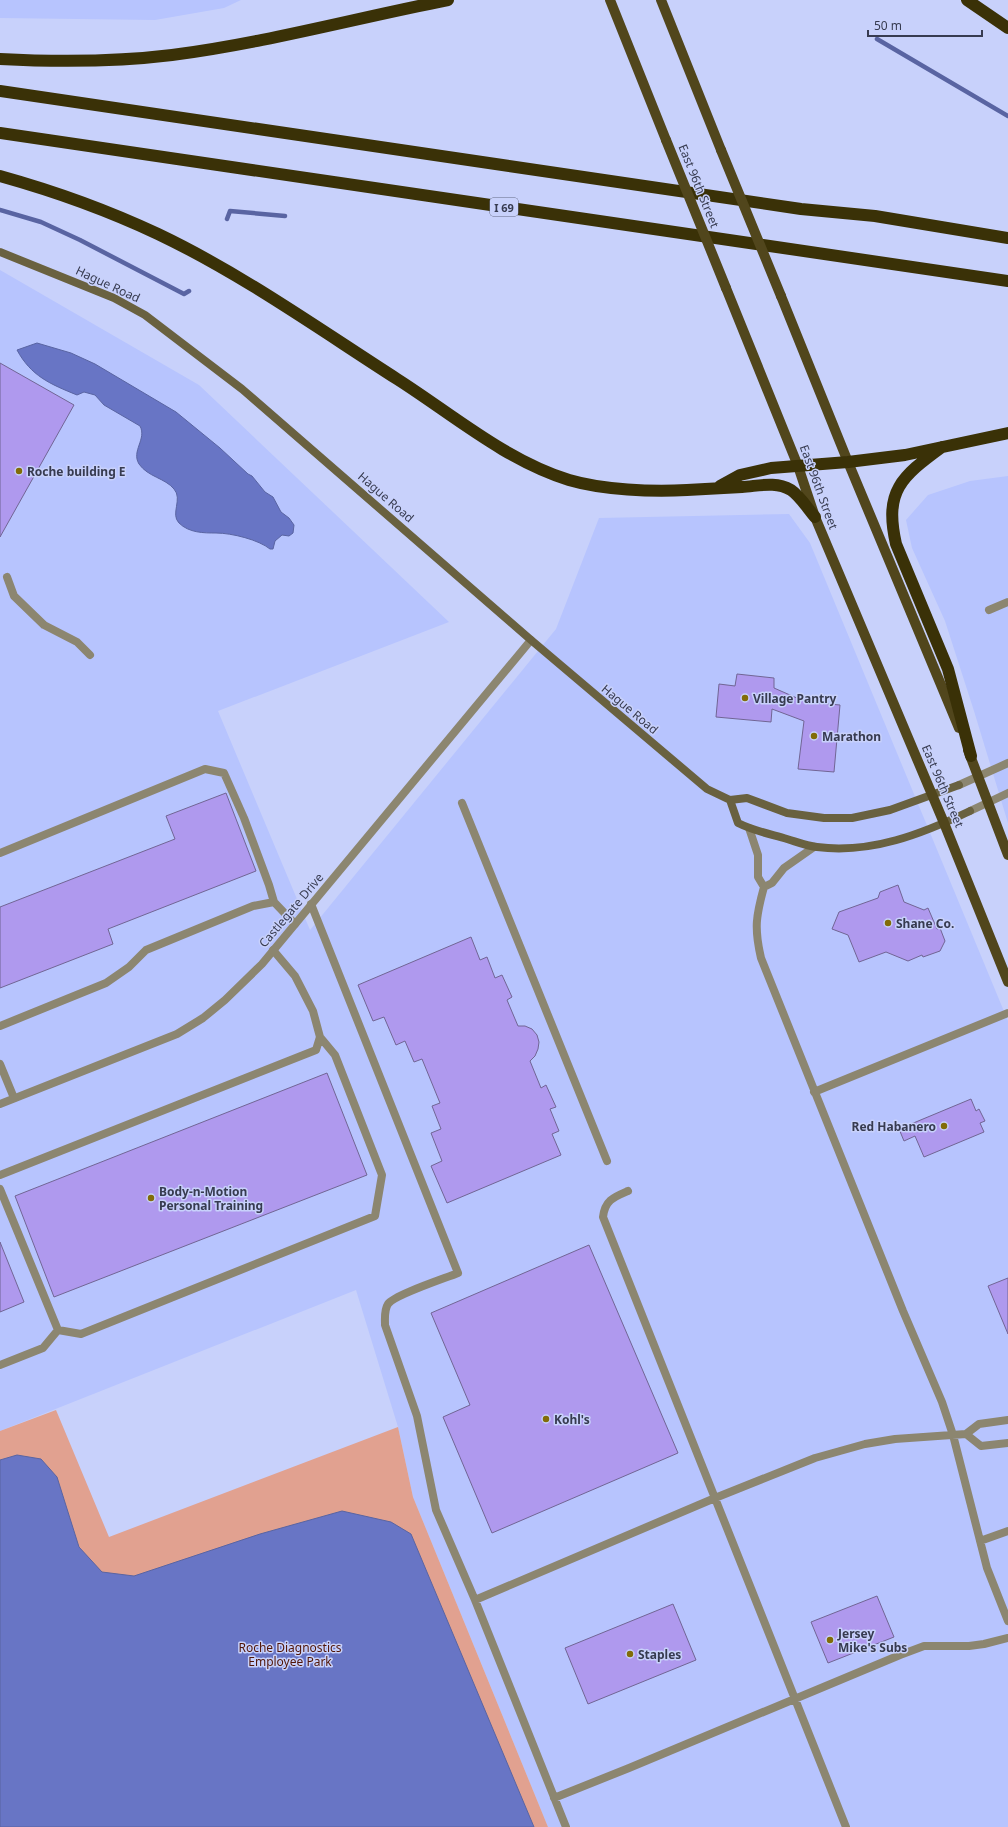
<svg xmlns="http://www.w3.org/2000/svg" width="1008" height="1827" font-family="'Noto Sans',sans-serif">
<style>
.built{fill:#b7c4fe}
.green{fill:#e1a190}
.water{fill:#6875c5;stroke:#5964a2}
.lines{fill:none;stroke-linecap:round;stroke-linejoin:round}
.stream{stroke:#5964a2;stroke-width:4.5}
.building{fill:#af99ee;stroke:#716594}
.lane{stroke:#8c8670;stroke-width:8}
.street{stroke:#8c8670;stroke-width:8}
.secondary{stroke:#696140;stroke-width:8}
.primary{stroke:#51461c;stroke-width:10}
.highway{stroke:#3a3107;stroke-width:12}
.primary-bridge{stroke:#51461c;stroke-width:10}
.poi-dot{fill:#826c08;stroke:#c8d1fb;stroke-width:1.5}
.labels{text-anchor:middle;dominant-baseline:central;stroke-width:3;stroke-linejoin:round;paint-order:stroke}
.shield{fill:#c8d1fb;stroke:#626883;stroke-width:1}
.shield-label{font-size:11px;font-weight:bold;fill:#373b50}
.street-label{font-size:12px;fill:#373b50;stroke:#c8d1fb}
.poi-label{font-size:12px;font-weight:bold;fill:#373b50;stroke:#c8d1fb;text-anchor:start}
.park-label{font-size:12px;fill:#501507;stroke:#c8d1fb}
</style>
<rect width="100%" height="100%" fill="#c8d1fb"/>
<path class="built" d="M 0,0 L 241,0 L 224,8 L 155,20 L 0,18 Z
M 0,270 L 199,385 L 449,622 L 218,711 L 310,930 L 556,629 L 599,518 L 789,514 L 810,543 L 1008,1021 L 1008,1827 L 548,1827 L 413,1497 L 398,1427 L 356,1290 L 0,1431 Z
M 1008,476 L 1008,823 L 974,711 L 945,621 L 912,548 L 906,520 L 928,495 L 970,481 Z"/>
<path class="green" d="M 56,1410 L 109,1537 L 398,1427 L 413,1497 L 548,1827 L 0,1827 L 0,1431 Z"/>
<path class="water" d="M 37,343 L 71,353 L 95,364 L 176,412 L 220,448 L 248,474 L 252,476 L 265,492 L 273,497 L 281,512 L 289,518 L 294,525 L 293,533 L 289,536 L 282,535 L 275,541 L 273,549 L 270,549 C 259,540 232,533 216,533 C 204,533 189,533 179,523 C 170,514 183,499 174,489 C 165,478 148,477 139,464 C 131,451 147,439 140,426 L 104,405 L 95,395 L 84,392 L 77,395 C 50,384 31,376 17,350 Z
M 17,1455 L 41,1459 L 57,1477 L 79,1547 L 102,1572 L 134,1576 L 260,1534 L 342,1511 L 391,1522 L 411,1534 L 534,1827 L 0,1827 L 0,1460 Z"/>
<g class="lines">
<path class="stream" d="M 877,39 L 1008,116
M 0,210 L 41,222 L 80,240 L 184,294 L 189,291
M 227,219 L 230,211 L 285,216"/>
</g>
<path class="building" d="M 0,363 L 74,405 L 0,537 Z
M 737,674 L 774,678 L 774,688 L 806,702 L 840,705 L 834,772 L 798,769 L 804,721 L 772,709 L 771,722 L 716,717 L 719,684 L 735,686 Z
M 226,793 L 256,871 L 108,929 L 113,944 L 0,988 L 0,907 L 175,839 L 166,816 Z
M 898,885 L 904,902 L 924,910 L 928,908 L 937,929 L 940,928 L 945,941 L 940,951 L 923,957 L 922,955 L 908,961 L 886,952 L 859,962 L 848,935 L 832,929 L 839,912 L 878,898 L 880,892 Z
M 471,937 L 480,960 L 487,957 L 495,978 L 502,975 L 512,997 L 507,1000 L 518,1026 L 525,1026 L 532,1029 L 537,1035 L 539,1042 L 538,1049 L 535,1056 L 530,1061 L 541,1088 L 546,1085 L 556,1107 L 550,1109 L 559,1131 L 552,1134 L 561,1155 L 447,1203 L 431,1166 L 442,1161 L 431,1133 L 441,1129 L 432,1106 L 440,1103 L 422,1059 L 414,1062 L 405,1041 L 396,1045 L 384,1017 L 373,1021 L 358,985 Z
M 327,1073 L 367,1175 L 54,1297 L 15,1196 Z
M 971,1099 L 976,1111 L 979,1109 L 985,1121 L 980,1123 L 984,1132 L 924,1157 L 915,1136 L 904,1141 L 899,1129 Z
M 0,1242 L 24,1302 L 0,1312 Z
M 589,1245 L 678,1453 L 492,1533 L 443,1417 L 470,1405 L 431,1313 Z
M 1008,1278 L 1008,1334 L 988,1286 Z
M 877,1596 L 894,1637 L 828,1663 L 811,1622 Z
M 673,1604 L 696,1660 L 588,1704 L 565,1648 Z"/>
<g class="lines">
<path class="lane" d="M 7,577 L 14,596 L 44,625 L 77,642 L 90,655
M 989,610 L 1008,602
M 462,803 L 607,1161
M 749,828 L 758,855 L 758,877 L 764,887
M 814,847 L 784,868 L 772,883 L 764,887 C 756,916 754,928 761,958 L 903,1311 L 942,1402 L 953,1435 L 987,1568 L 1008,1621
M 0,853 L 205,769 L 224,773 L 244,818 L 269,885 L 274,902 L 295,924
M 311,904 L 458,1273 C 446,1278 394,1295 388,1304 C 384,1310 385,1318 385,1325 L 417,1416 L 436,1510 L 475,1600 L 566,1827
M 0,1026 L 106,983 L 129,967 L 146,950 L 253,906 L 274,902
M 0,1064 L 14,1098
M 814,1092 L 1008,1013
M 0,1175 L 316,1050 L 320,1037 L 313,1011 L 295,976 L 273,950
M 0,1189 L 58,1330 L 43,1348 L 0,1365
M 628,1191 C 614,1197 605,1200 603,1217 L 846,1827
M 58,1330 L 81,1334 L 375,1216 L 382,1175 L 335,1055 L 320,1037
M 966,1434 L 981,1446 L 1008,1443
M 980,1541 L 1008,1531
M 475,1600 L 715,1498 L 815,1458 L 865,1444 L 895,1439 L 966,1434 L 979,1424 L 1008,1420
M 554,1798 L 629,1768 L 900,1655 L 924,1646 L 969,1646 L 984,1644 L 1008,1638"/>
<path class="street" d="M 959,785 L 1008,763
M 970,811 L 1008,793
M 0,1104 L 177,1034 L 203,1018 L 225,1000 L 262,964 L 531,640"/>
<path class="secondary" d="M 0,252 L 114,298 L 145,315 L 242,389 L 531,640 L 707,789 L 730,800 L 747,798 L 787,813 L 824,818 L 852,818 L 890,810 L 959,785
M 730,800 L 738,823 C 754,831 770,834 787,839 C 797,842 807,846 817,847 C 871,854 922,834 970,811"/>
<path class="primary" d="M 610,0 L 666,140
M 661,0 L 721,150
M 726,288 L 798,466 L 815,517 L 944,823 L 1008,982
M 781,296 L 848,462 L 959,728
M 968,750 L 1008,855"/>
<path class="highway" d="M 967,0 L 1008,28
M 0,59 C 57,62 115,62 172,55 C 265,43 356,18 448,0
M 0,91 L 801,209 L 875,216 L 1008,238
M 0,133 L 1008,281
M 0,176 C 54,191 107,210 158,234 C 242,274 319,329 397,379 C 452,414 505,460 569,480 C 603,490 652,492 687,490 C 706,489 724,488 742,487 C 759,486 775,481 791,490 C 800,496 808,509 815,517
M 942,447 C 901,477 884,491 896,544 L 948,669 L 971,756
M 720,486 L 740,475 L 771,468 L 848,462 L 905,455 L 1008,433"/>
<path class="primary-bridge" d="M 666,140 L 726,288
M 721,150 L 781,296"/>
</g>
<g class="poi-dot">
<circle cx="19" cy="471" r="4"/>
<circle cx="745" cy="698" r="4"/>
<circle cx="814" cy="736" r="4"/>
<circle cx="888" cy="923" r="4"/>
<circle cx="944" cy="1126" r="4"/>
<circle cx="151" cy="1198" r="4"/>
<circle cx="546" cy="1419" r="4"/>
<circle cx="830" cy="1640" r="4"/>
<circle cx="630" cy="1654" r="4"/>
</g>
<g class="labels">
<rect class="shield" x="490" y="198" width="28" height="18" rx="3"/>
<g class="shield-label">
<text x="504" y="207">I 69</text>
</g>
<g class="street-label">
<text transform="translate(699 186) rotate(68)">East 96th Street</text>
<text transform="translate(108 284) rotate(25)">Hague Road</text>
<text transform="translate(819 487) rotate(70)">East 96th Street</text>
<text transform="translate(386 497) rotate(41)">Hague Road</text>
<text transform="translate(630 709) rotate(40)">Hague Road</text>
<text transform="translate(943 786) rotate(67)">East 96th Street</text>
<text transform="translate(291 910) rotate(-50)">Castlegate Drive</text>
</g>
<g class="poi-label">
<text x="27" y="471">Roche building E</text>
<text x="753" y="698">Village Pantry</text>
<text x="822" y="736">Marathon</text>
<text x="896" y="923">Shane Co.</text>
<text x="936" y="1126" text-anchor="end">Red Habanero</text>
<text x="159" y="1191">Body-n-Motion<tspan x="159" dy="14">Personal Training</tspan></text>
<text x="554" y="1419">Kohl's</text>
<text x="838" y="1633">Jersey<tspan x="838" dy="14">Mike's Subs</tspan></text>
<text x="638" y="1654">Staples</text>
</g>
<g class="park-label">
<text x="290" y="1647">Roche Diagnostics<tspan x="290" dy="14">Employee Park</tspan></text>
</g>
</g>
<path d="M868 30v6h114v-6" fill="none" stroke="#373b50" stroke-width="2"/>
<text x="874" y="30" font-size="12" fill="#373b50" stroke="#c8d1fb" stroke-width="3" paint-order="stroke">50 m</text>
</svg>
